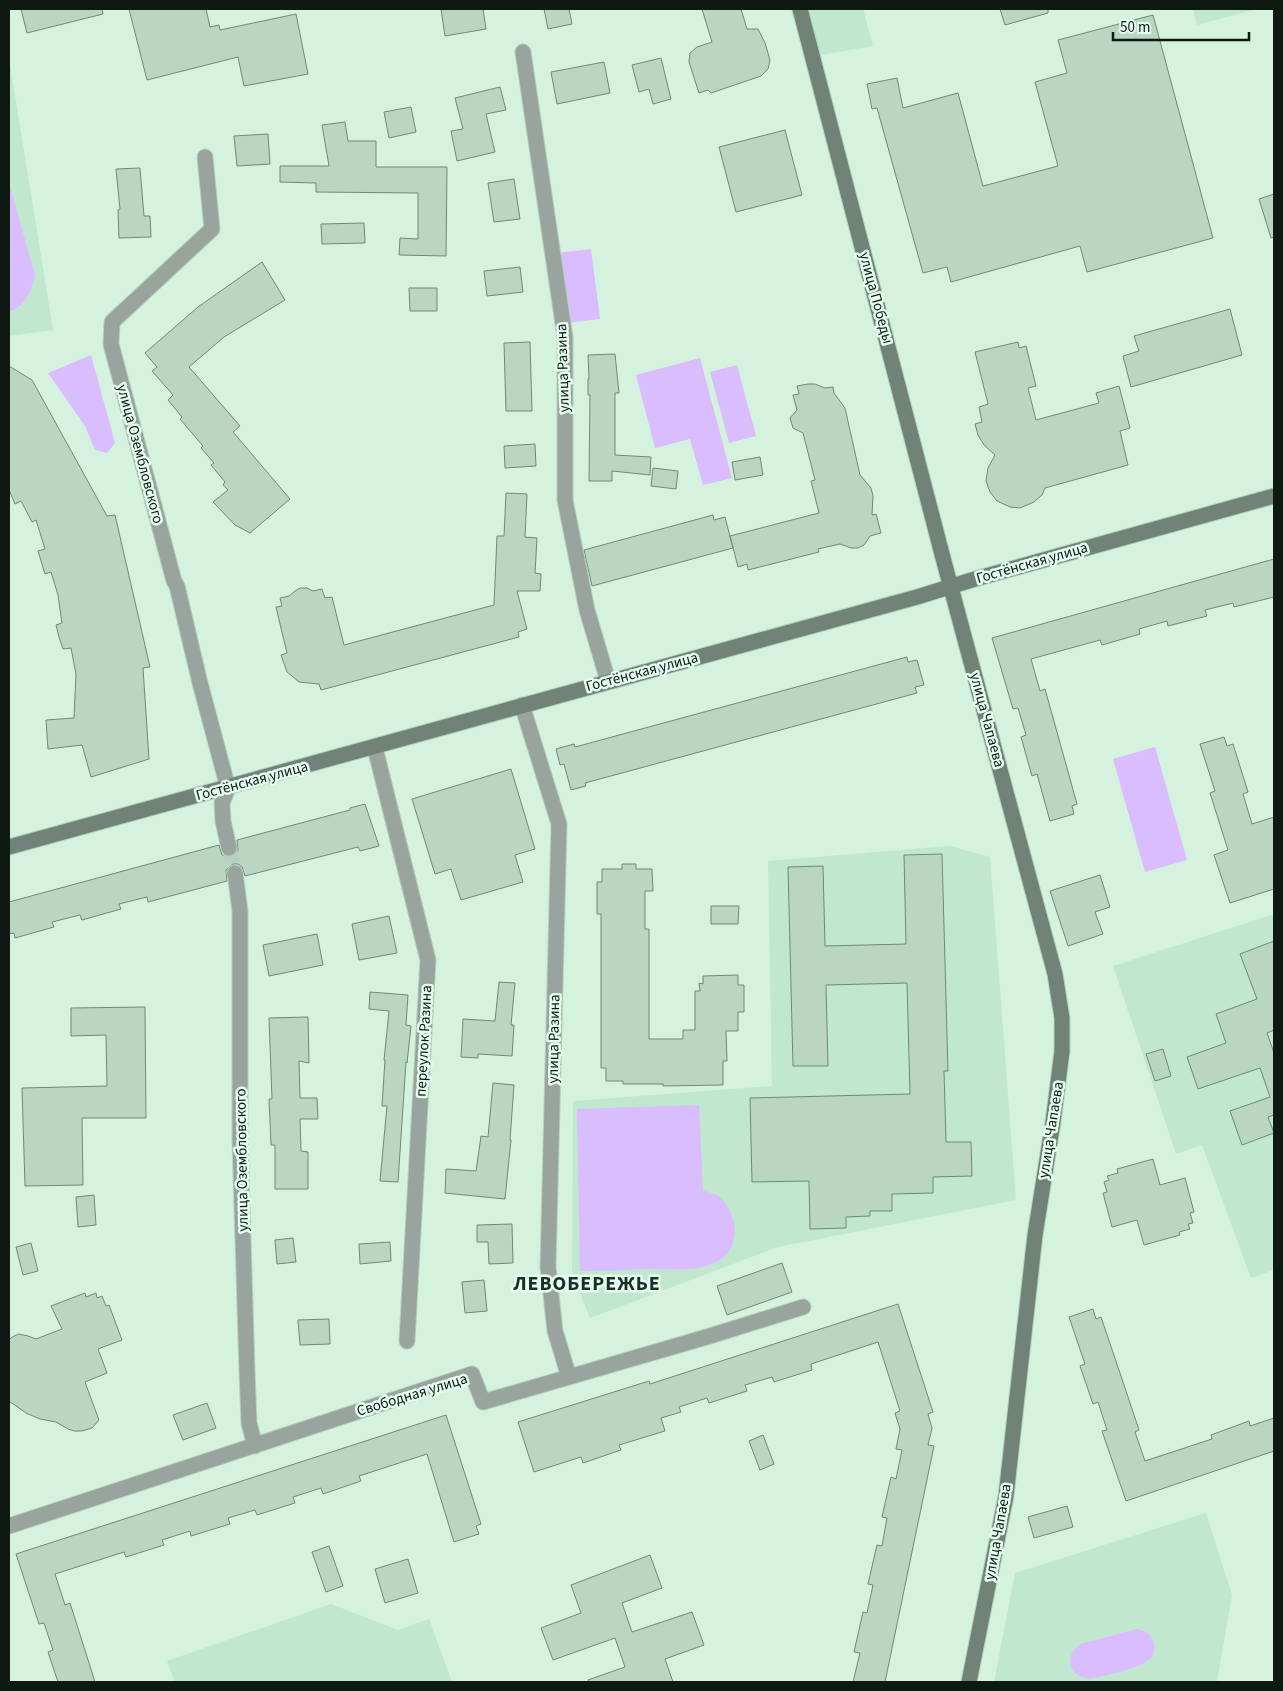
<svg xmlns="http://www.w3.org/2000/svg" width="1283" height="1691" font-family="'Source Sans 3',sans-serif">
<style>
.built{fill:#c1e7cf}
.green{fill:#d9bdff}
.building{fill:#b9d6c3;stroke:#6d8977}
.lines{fill:none;stroke-linecap:round;stroke-linejoin:round}
.street-tunnel{stroke:#b6d1bf;stroke-width:15;stroke-dasharray:15 8;stroke-linecap:butt}
.street-casing{stroke:#b4cfbd;stroke-width:17}
.secondary-casing{stroke:#b4cfbd;stroke-width:17}
.street{stroke:#98a49c;stroke-width:15}
.secondary{stroke:#718377;stroke-width:15}
.labels{text-anchor:middle;dominant-baseline:central;stroke-width:5;stroke-linejoin:round;paint-order:stroke}
.street-label{font-size:15px;fill:#0e1912;stroke:#e5fdee}
.district-label{font-size:20px;font-weight:bold;letter-spacing:1px;fill:#193123;stroke:#e5fdee}
</style>
<rect width="100%" height="100%" fill="#d4f2de"/>
<path class="built" d="M 807,9 L 863,9 L 873,46 L 820,55 Z
M 1193,9 L 1256,9 L 1197,25 Z
M 9,58 L 53,330 L 9,336 Z
M 950,846 L 990,857 L 1016,1200 L 778,1247 L 590,1318 L 572,1274 L 573,1101 L 772,1086 L 768,861 Z
M 1274,914 L 1274,1270 L 1251,1278 L 1202,1145 L 1176,1154 L 1113,966 Z
M 1206,1513 L 1232,1595 L 1217,1682 L 994,1682 L 1015,1573 Z
M 331,1604 L 398,1630 L 429,1619 L 452,1682 L 175,1682 L 167,1661 Z"/>
<path class="green" d="M 9,183 L 35,275 C 32,290 26,306 9,312 Z
M 591,249 L 600,319 L 566,323 L 556,253 Z
M 91,355 L 115,443 L 107,453 L 95,450 L 85,426 L 48,373 Z
M 700,358 L 732,478 L 703,485 L 690,439 L 655,448 L 636,375 Z
M 737,365 L 756,436 L 729,443 L 710,372 Z
M 1155,747 L 1187,860 L 1145,872 L 1113,759 Z
M 699,1105 L 703,1191 C 721,1194 728,1202 733,1220 C 738,1234 733,1252 720,1260 C 700,1273 670,1269 648,1269 C 625,1270 602,1271 580,1271 L 577,1109 Z
M 1137,1629 C 1145,1630 1152,1635 1154,1643 C 1156,1650 1153,1658 1147,1661 C 1135,1670 1105,1675 1090,1679 C 1068,1676 1063,1658 1080,1644 Z"/>
<path class="building" d="M 21,9 L 102,9 L 103,14 L 27,33 Z
M 129,9 L 206,9 L 210,27 L 219,25 L 220,30 L 296,14 L 308,74 L 244,86 L 238,57 L 147,80 Z
M 441,9 L 483,9 L 486,29 L 445,36 Z
M 544,9 L 569,9 L 572,24 L 548,29 Z
M 702,9 L 741,9 L 747,29 L 758,29 L 765,43 L 770,60 L 768,69 L 761,76 L 711,93 L 708,90 L 699,93 L 689,62 L 690,53 L 697,47 L 712,42 Z
M 1000,9 L 1048,9 L 1048,13 L 1005,25 Z
M 1153,15 L 1213,238 L 1087,272 L 1080,246 L 951,282 L 947,267 L 923,273 L 877,108 L 872,109 L 867,84 L 897,78 L 903,108 L 958,93 L 983,186 L 1058,166 L 1035,82 L 1067,73 L 1058,40 Z
M 661,58 L 671,99 L 653,104 L 649,89 L 639,92 L 632,65 Z
M 604,62 L 610,93 L 557,104 L 551,72 Z
M 500,87 L 506,110 L 486,114 L 495,152 L 457,161 L 451,131 L 463,129 L 455,98 Z
M 411,107 L 416,132 L 389,138 L 384,112 Z
M 345,122 L 348,141 L 376,141 L 376,167 L 447,167 L 446,256 L 399,255 L 400,238 L 418,239 L 418,193 L 316,192 L 316,183 L 280,182 L 280,166 L 329,166 L 322,125 Z
M 785,130 L 802,195 L 736,212 L 719,147 Z
M 268,134 L 270,164 L 237,166 L 234,136 Z
M 140,168 L 144,216 L 150,216 L 151,237 L 119,238 L 118,210 L 120,209 L 116,169 Z
M 514,179 L 520,219 L 494,222 L 488,183 Z
M 1274,194 L 1274,237 L 1271,238 L 1259,199 Z
M 364,223 L 365,243 L 322,244 L 321,224 Z
M 262,262 L 285,300 L 224,337 L 189,367 L 240,426 L 233,432 L 290,499 L 250,533 L 235,525 L 213,502 L 228,490 L 223,485 L 225,482 L 211,465 L 214,463 L 201,448 L 203,446 L 180,419 L 182,417 L 168,400 L 173,395 L 152,371 L 157,367 L 145,353 L 198,307 Z
M 520,267 L 523,292 L 487,296 L 484,271 Z
M 409,288 L 437,288 L 437,311 L 410,311 Z
M 1230,309 L 1242,355 L 1131,387 L 1123,356 L 1139,351 L 1134,336 Z
M 530,342 L 532,411 L 506,411 L 504,343 Z
M 1018,342 L 1019,348 L 1026,346 L 1036,386 L 1028,388 L 1036,420 L 1099,403 L 1096,393 L 1119,386 L 1130,428 L 1120,431 L 1128,465 L 1045,488 L 1042,495 L 1034,502 L 1020,508 L 1010,507 L 997,501 L 990,492 L 986,481 L 988,468 L 995,455 L 984,445 L 978,435 L 975,424 L 982,422 L 979,407 L 988,404 L 975,352 Z
M 615,354 L 619,393 L 615,393 L 615,455 L 651,457 L 650,475 L 612,471 L 612,481 L 589,481 L 590,395 L 588,395 L 588,379 L 589,379 L 588,355 Z
M 9,366 L 32,380 L 107,516 L 115,515 L 150,667 L 143,668 L 149,759 L 91,777 L 82,745 L 48,749 L 46,720 L 74,718 L 76,674 L 71,648 L 63,649 L 59,637 L 56,625 L 62,623 L 58,595 L 51,572 L 45,574 L 38,551 L 45,549 L 36,520 L 32,522 L 21,501 L 15,504 L 9,490 Z
M 808,384 L 815,384 L 825,388 L 833,387 L 834,393 L 845,408 L 860,475 L 871,488 L 873,496 L 872,515 L 876,514 L 881,533 L 870,536 L 864,545 L 858,548 L 851,548 L 840,544 L 818,549 L 819,552 L 748,570 L 747,564 L 738,567 L 730,536 L 819,513 L 811,481 L 815,480 L 803,433 L 793,428 L 790,418 L 797,410 L 793,395 L 799,394 L 797,386 Z
M 535,444 L 536,466 L 505,468 L 504,446 Z
M 760,457 L 763,475 L 735,480 L 732,462 Z
M 653,468 L 678,471 L 676,489 L 651,486 Z
M 506,493 L 527,494 L 525,537 L 537,538 L 535,573 L 541,574 L 540,591 L 517,591 L 527,629 L 518,632 L 519,637 L 321,690 L 319,684 L 299,682 L 287,672 L 281,655 L 287,653 L 276,607 L 282,606 L 280,598 L 289,596 L 295,591 L 300,588 L 307,588 L 313,591 L 322,589 L 325,598 L 332,597 L 344,645 L 494,605 L 497,536 L 504,536 Z
M 713,515 L 714,520 L 725,517 L 733,548 L 592,586 L 584,550 Z
M 1274,559 L 1274,597 L 1234,607 L 1233,603 L 1205,610 L 1207,616 L 1168,626 L 1167,621 L 1139,629 L 1140,634 L 1102,645 L 1100,640 L 1031,659 L 1040,691 L 1045,689 L 1077,804 L 1072,806 L 1074,814 L 1050,821 L 1037,774 L 1032,776 L 1021,737 L 1026,735 L 1018,708 L 1013,709 L 992,638 Z
M 907,657 L 908,662 L 917,660 L 924,685 L 915,687 L 917,693 L 585,783 L 586,786 L 571,790 L 564,764 L 560,765 L 556,749 L 574,744 L 575,747 Z
M 1224,737 L 1227,746 L 1233,744 L 1248,792 L 1243,794 L 1252,824 L 1274,817 L 1274,889 L 1230,903 L 1214,855 L 1228,850 L 1210,793 L 1215,791 L 1200,744 Z
M 511,769 L 535,849 L 515,855 L 523,882 L 461,900 L 451,869 L 435,874 L 412,799 Z
M 365,804 L 379,846 L 360,851 L 358,847 L 245,876 L 242,867 L 238,864 L 233,864 L 226,870 L 227,881 L 148,902 L 147,897 L 119,904 L 121,909 L 82,920 L 80,915 L 52,922 L 54,927 L 15,938 L 14,933 L 9,934 L 9,902 L 219,845 L 222,855 L 231,857 L 238,851 L 237,840 L 350,810 L 350,808 Z
M 942,854 L 948,1071 L 944,1071 L 946,1142 L 971,1142 L 972,1176 L 933,1177 L 933,1193 L 892,1194 L 892,1211 L 870,1211 L 870,1216 L 846,1217 L 846,1228 L 810,1229 L 809,1181 L 752,1182 L 750,1098 L 910,1094 L 907,983 L 826,985 L 828,1066 L 793,1066 L 788,867 L 823,866 L 825,946 L 906,944 L 904,855 Z
M 622,864 L 636,864 L 636,869 L 652,869 L 653,891 L 645,891 L 645,929 L 649,929 L 649,1039 L 683,1039 L 683,1030 L 695,1030 L 695,991 L 700,991 L 699,983 L 703,984 L 703,976 L 738,975 L 738,985 L 744,985 L 744,1012 L 738,1012 L 738,1031 L 726,1031 L 727,1061 L 723,1061 L 723,1085 L 663,1086 L 663,1084 L 623,1084 L 623,1081 L 606,1081 L 606,1068 L 601,1068 L 601,914 L 597,914 L 597,882 L 602,882 L 602,869 L 622,869 Z
M 1100,875 L 1110,907 L 1095,912 L 1103,934 L 1068,946 L 1050,891 Z
M 711,906 L 739,906 L 738,924 L 711,924 Z
M 389,916 L 397,953 L 359,960 L 352,924 Z
M 317,934 L 323,965 L 269,976 L 263,945 Z
M 1274,941 L 1274,1030 L 1267,1033 L 1274,1053 L 1274,1115 L 1268,1117 L 1274,1133 L 1242,1145 L 1230,1111 L 1270,1097 L 1260,1068 L 1198,1089 L 1187,1057 L 1226,1043 L 1216,1014 L 1257,999 L 1240,954 Z
M 499,982 L 515,983 L 511,1025 L 514,1025 L 512,1056 L 478,1054 L 478,1058 L 461,1057 L 463,1019 L 495,1021 Z
M 370,992 L 408,995 L 406,1025 L 411,1026 L 407,1063 L 406,1062 L 398,1182 L 380,1181 L 387,1106 L 382,1106 L 385,1060 L 384,1060 L 389,1011 L 369,1009 Z
M 145,1007 L 146,1118 L 82,1118 L 83,1185 L 25,1186 L 22,1088 L 107,1086 L 106,1035 L 71,1036 L 71,1008 Z
M 308,1017 L 309,1063 L 299,1061 L 300,1098 L 317,1098 L 318,1119 L 300,1119 L 301,1151 L 308,1152 L 308,1189 L 275,1189 L 275,1145 L 271,1145 L 269,1099 L 272,1099 L 269,1018 Z
M 1163,1049 L 1171,1076 L 1155,1081 L 1146,1054 Z
M 493,1083 L 514,1085 L 510,1140 L 511,1140 L 505,1199 L 445,1193 L 446,1169 L 476,1171 L 481,1136 L 488,1137 Z
M 1153,1159 L 1160,1185 L 1185,1178 L 1194,1212 L 1190,1213 L 1193,1223 L 1188,1224 L 1190,1229 L 1179,1232 L 1180,1235 L 1144,1245 L 1137,1220 L 1112,1227 L 1103,1193 L 1107,1192 L 1104,1182 L 1109,1180 L 1107,1176 L 1118,1173 L 1117,1169 Z
M 94,1195 L 96,1225 L 78,1227 L 76,1197 Z
M 512,1224 L 513,1263 L 489,1264 L 488,1242 L 477,1242 L 477,1225 Z
M 293,1238 L 296,1262 L 277,1264 L 275,1240 Z
M 390,1242 L 391,1261 L 360,1264 L 359,1244 Z
M 31,1243 L 38,1271 L 23,1275 L 16,1247 Z
M 782,1263 L 792,1292 L 727,1315 L 717,1286 Z
M 484,1280 L 487,1311 L 465,1313 L 462,1282 Z
M 85,1293 L 86,1297 L 96,1293 L 97,1298 L 102,1296 L 106,1306 L 109,1305 L 122,1340 L 98,1349 L 107,1373 L 85,1382 L 99,1420 L 92,1428 L 82,1431 L 74,1431 L 68,1429 L 56,1422 L 40,1419 L 26,1413 L 9,1401 L 9,1340 L 12,1337 L 19,1334 L 28,1336 L 36,1339 L 62,1329 L 51,1306 Z
M 898,1304 L 933,1412 L 928,1414 L 932,1428 L 928,1445 L 934,1446 L 885,1682 L 853,1682 L 860,1653 L 854,1652 L 863,1612 L 867,1613 L 873,1585 L 868,1584 L 877,1545 L 882,1546 L 887,1518 L 882,1517 L 891,1477 L 896,1479 L 902,1450 L 896,1449 L 900,1429 L 895,1413 L 900,1411 L 878,1342 L 811,1364 L 812,1370 L 774,1382 L 772,1377 L 745,1385 L 747,1391 L 709,1403 L 707,1398 L 679,1407 L 681,1412 L 661,1418 L 665,1431 L 619,1445 L 621,1450 L 583,1463 L 581,1457 L 534,1472 L 518,1422 L 649,1381 L 650,1384 Z
M 1093,1309 L 1096,1319 L 1101,1317 L 1123,1382 L 1139,1430 L 1135,1432 L 1145,1461 L 1212,1439 L 1211,1435 L 1249,1421 L 1250,1426 L 1274,1418 L 1274,1451 L 1126,1501 L 1102,1431 L 1107,1430 L 1098,1402 L 1093,1404 L 1080,1366 L 1085,1364 L 1069,1317 Z
M 329,1319 L 330,1344 L 300,1345 L 298,1320 Z
M 207,1403 L 216,1428 L 183,1440 L 173,1415 Z
M 446,1415 L 481,1524 L 476,1526 L 479,1534 L 454,1542 L 427,1454 L 359,1476 L 361,1481 L 323,1494 L 321,1488 L 293,1497 L 295,1503 L 257,1515 L 255,1510 L 228,1518 L 230,1524 L 191,1536 L 190,1531 L 162,1540 L 164,1545 L 126,1557 L 124,1552 L 55,1574 L 65,1605 L 70,1603 L 95,1682 L 58,1682 L 48,1652 L 53,1650 L 44,1623 L 39,1624 L 16,1554 Z
M 763,1435 L 774,1464 L 760,1470 L 749,1441 Z
M 1067,1506 L 1073,1527 L 1034,1538 L 1028,1517 Z
M 329,1546 L 343,1586 L 326,1592 L 312,1552 Z
M 650,1555 L 662,1588 L 622,1603 L 632,1632 L 692,1612 L 704,1645 L 665,1659 L 673,1682 L 589,1682 L 588,1680 L 625,1667 L 615,1638 L 553,1660 L 541,1628 L 581,1613 L 571,1585 Z
M 408,1559 L 418,1593 L 385,1603 L 375,1569 Z"/>
<g class="lines">
<path class="street-tunnel" d="M 229,848 L 235,873"/>
<defs>
<path id="street" d="M 523,52 L 565,337 L 565,500 L 587,610 L 608,681
M 205,157 L 212,229 L 112,322 L 111,344 L 174,581 L 177,586 L 200,683 L 228,788 L 222,803 L 223,821 L 229,848
M 522,705 L 559,824 L 548,1267 L 555,1331 L 569,1377
M 375,748 L 428,960 L 407,1341
M 235,873 L 240,911 L 240,1141 L 247,1371 L 249,1423 L 255,1446
M 9,1526 L 472,1374 L 483,1402 L 710,1336 L 803,1307"/>
<path id="secondary" d="M 800,9 L 943,558 L 1055,974 L 1062,1018 L 1062,1051 L 1053,1122 L 1035,1235 L 1006,1496 L 969,1682
M 9,847 C 312,765 614,679 917,597 L 975,579 L 1274,496"/>
</defs>
<use href="#street" class="street-casing"/>
<use href="#secondary" class="secondary-casing"/>
<use href="#street" class="street"/>
<use href="#secondary" class="secondary"/>
</g>
<g class="labels">
<g class="street-label">
<text transform="translate(876 298) rotate(75)">улица Победы</text>
<text transform="translate(563 368) rotate(-92)">улица Разина</text>
<text transform="translate(140 454) rotate(75)">улица Озембловского</text>
<text transform="translate(1032 563) rotate(-16)">Гостёнская улица</text>
<text transform="translate(642 672) rotate(-15)">Гостёнская улица</text>
<text transform="translate(987 720) rotate(75)">улица Чапаева</text>
<text transform="translate(252 781) rotate(-15)">Гостёнская улица</text>
<text transform="translate(554 1039) rotate(-89)">улица Разина</text>
<text transform="translate(424 1041) rotate(-87)">переулок Разина</text>
<text transform="translate(1051 1130) rotate(-81)">улица Чапаева</text>
<text transform="translate(242 1160) rotate(-91)">улица Озембловского</text>
<text transform="translate(412 1395) rotate(-17)">Свободная улица</text>
<text transform="translate(998 1532) rotate(-80)">улица Чапаева</text>
</g>
<g class="district-label">
<text x="587" y="1284">ЛЕВОБЕРЕЖЬЕ</text>
</g>
</g>
<rect width="1283" height="1691" fill="none" stroke="#0e1912" stroke-width="20"/>
<path d="M1113 32v8h136v-8" fill="none" stroke="#0e1912" stroke-width="2.5"/>
<text x="1120" y="32" font-size="15" fill="#0e1912" stroke="#e5fdee" stroke-width="4" paint-order="stroke">50 m</text>
</svg>
